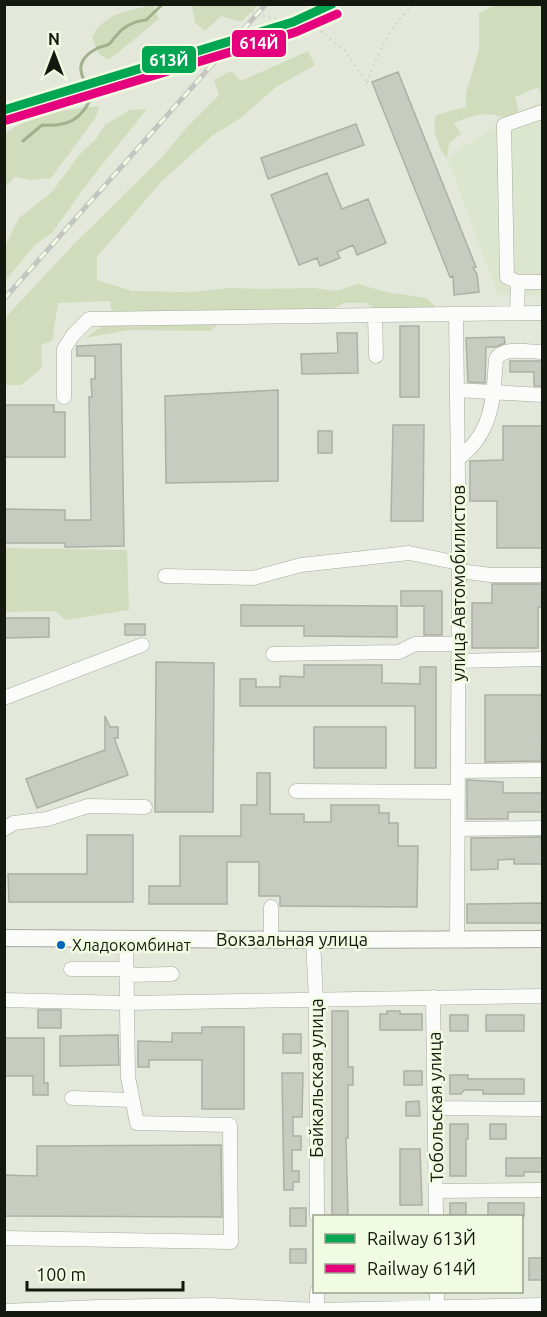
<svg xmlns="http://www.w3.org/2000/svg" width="547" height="1317" font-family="Ubuntu,sans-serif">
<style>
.built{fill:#dce5cd}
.green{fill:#d1dcbc}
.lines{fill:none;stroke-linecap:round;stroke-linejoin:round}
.stream{stroke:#a3b08c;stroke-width:3}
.building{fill:#c7cbc0;stroke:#acb0a5;stroke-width:1.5}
.minor-casing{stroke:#a6aa9f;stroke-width:15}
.major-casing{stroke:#a6aa9f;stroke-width:18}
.path{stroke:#cdcecb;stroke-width:2;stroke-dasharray:1.5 4.5;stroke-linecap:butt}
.minor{stroke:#fbfcf9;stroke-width:14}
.major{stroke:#fbfcf9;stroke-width:16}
.rail-casing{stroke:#c4c5c1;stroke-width:5}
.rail{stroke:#f1fbe1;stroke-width:3;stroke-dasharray:9;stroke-linecap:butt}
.rail-1-casing{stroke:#f1fbe1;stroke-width:14}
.rail-2-casing{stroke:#f1fbe1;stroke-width:14}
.rail-1{stroke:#00a651;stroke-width:9}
.rail-2{stroke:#e5007d;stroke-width:9}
.bus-dot{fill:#0065bd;stroke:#f1fbe1;stroke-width:2}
.labels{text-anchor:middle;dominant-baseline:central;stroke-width:5;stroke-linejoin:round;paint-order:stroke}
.bus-label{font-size:16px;fill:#14180f;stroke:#f1fbe1;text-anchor:start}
.street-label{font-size:18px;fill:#14180f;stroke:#f1fbe1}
.line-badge{stroke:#f1fbe1;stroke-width:2}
.badge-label{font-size:16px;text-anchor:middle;font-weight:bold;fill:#fff}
</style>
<rect width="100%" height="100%" fill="#e3e8da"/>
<path class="built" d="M 542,102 L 542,295 L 498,295 L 447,158 L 519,111 Z"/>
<path class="green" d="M 153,5 L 159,19 L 109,60 L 99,54 L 92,37 C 106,12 127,11 153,5 Z
M 192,5 L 192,4 L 258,5 L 241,22 L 221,16 L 205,31 L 195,23 Z
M 493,6 L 542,5 L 542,97 L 538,87 L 515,97 L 519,111 L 507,119 C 485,110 475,115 454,123 L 461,134 L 449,143 L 447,158 C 437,146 432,130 436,115 L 466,107 L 466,93 L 479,50 L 479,13 Z
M 308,51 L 315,65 L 276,87 L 242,117 L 212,136 L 161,182 L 97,257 L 97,280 L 132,291 L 191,292 L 230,288 L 261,289 L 314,288 L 336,291 L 358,284 L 386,292 L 426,298 L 436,307 L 377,310 L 366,303 L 344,303 L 329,311 L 223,321 L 210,331 L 129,330 L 85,338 L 113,318 L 110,301 L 58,303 L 52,341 L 41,345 L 42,368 L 21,385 L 5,385 L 4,319 L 73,245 L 161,158 L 187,127 L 219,95 L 214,80 L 231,71 L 241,81 Z
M 99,106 L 96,117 L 51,178 L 31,180 L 15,177 L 5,187 L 5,133 C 34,115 65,109 99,106 Z
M 147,109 L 93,176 L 52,233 L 36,244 L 5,281 L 5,246 L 19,218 L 52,192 L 79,155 L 96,139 L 105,125 L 130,110 Z
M 4,548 L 127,550 L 129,610 L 65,620 L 56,611 L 5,612 Z"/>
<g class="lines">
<path class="stream" d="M 23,141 L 42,125 C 68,127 83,119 92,95 C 81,77 72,62 96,49 C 99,46 105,47 109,44 C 111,43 113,39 115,37 C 123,27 134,21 146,20 L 163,4"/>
</g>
<path class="building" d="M 398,72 L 476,267 L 473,268 L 477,274 L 479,292 L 454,295 L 453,276 L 450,277 L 372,82 Z
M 356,124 L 364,145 L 268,179 L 261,158 Z
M 327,173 L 342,209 L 368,199 L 386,243 L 357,255 L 353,245 L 337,252 L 340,258 L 320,266 L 317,258 L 299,265 L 271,195 Z
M 400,326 L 419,326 L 419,397 L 400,397 Z
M 337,333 L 357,333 L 358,373 L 302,374 L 301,354 L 338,353 Z
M 504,337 L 505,343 L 496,347 L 486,347 L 485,383 L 468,382 L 466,338 Z
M 121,344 L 124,546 L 74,547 L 65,547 L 65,543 L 4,543 L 4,509 L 65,510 L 65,520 L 91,520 L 89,397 L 92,397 L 91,379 L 95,379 L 95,356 L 77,356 L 77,346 Z
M 510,361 L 543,361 L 543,386 L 534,386 L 534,372 L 510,372 Z
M 278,390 L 278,481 L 166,483 L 165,396 Z
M 4,405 L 54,405 L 54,412 L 65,412 L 65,457 L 4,457 Z
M 393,425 L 424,425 L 423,521 L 391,521 Z
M 503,426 L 543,426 L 543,548 L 497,548 L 497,501 L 470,501 L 470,461 L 503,460 Z
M 318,431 L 332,431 L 332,453 L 318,453 Z
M 492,584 L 543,584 L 543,607 L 538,607 L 538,648 L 472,648 L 472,603 L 492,603 Z
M 401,591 L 442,591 L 442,635 L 424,635 L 424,606 L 401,606 Z
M 241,605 L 397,606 L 397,637 L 304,636 L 304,626 L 241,626 Z
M 4,618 L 49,618 L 49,637 L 4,638 Z
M 125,624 L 145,624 L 145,635 L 125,635 Z
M 156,662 L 214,663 L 213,812 L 155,812 Z
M 304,665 L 382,665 L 382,683 L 420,684 L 420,667 L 436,667 L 436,768 L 415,768 L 415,706 L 240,706 L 240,679 L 256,679 L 256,687 L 280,687 L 280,676 L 304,677 Z
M 485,695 L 543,695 L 541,761 L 485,762 Z
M 105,716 L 110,727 L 118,727 L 118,738 L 114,738 L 128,775 L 37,808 L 26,779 L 105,750 Z
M 314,727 L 386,727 L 386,768 L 314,768 Z
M 257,773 L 270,773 L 270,814 L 304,814 L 304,822 L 331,822 L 331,805 L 379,805 L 379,813 L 389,813 L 389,823 L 398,823 L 398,846 L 418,846 L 417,907 L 280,906 L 280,896 L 259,896 L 259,862 L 227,862 L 227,904 L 149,904 L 149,886 L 180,886 L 180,836 L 241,836 L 241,805 L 257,805 Z
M 467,780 L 503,782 L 503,793 L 543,793 L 543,812 L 508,812 L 508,819 L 467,819 Z
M 87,835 L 133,835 L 133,902 L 9,902 L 8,874 L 87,874 Z
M 541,837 L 543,864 L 514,864 L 514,859 L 498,860 L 498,869 L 471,870 L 471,838 Z
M 543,903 L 543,923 L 467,923 L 467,904 Z
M 38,1010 L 61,1010 L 61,1028 L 38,1028 Z
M 332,1011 L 348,1011 L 348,1067 L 353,1067 L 353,1085 L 348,1085 L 348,1138 L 346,1138 L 348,1216 L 332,1216 Z
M 387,1011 L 400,1011 L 400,1014 L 422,1014 L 422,1030 L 380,1030 L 380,1014 L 387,1014 Z
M 450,1015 L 468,1015 L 468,1031 L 450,1031 Z
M 486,1015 L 524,1015 L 524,1031 L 486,1031 Z
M 202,1027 L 244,1027 L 244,1109 L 202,1109 L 202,1060 L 149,1060 L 149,1067 L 138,1067 L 138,1041 L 172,1042 L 172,1033 L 202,1033 Z
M 283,1034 L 301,1034 L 301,1053 L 283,1053 Z
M 118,1035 L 119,1065 L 60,1066 L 60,1036 Z
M 4,1038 L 44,1038 L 44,1083 L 48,1083 L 48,1095 L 33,1095 L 33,1076 L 4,1076 Z
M 404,1071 L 422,1071 L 422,1085 L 404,1085 Z
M 282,1073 L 303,1073 L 302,1117 L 293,1117 L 293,1136 L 301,1136 L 301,1150 L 292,1150 L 292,1171 L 299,1171 L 299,1182 L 293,1182 L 293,1190 L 284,1190 Z
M 450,1075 L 468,1075 L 468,1079 L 524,1079 L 524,1094 L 483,1094 L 483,1090 L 464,1090 L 461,1094 L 450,1094 Z
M 419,1101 L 420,1116 L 406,1116 L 406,1102 Z
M 450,1124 L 468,1124 L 468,1139 L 466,1139 L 466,1176 L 450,1176 Z
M 490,1124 L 506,1124 L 506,1139 L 490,1139 Z
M 221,1145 L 222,1217 L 4,1216 L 4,1175 L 37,1176 L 37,1146 Z
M 400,1149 L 420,1149 L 422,1205 L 400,1205 Z
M 506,1158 L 543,1158 L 543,1172 L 524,1172 L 524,1176 L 506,1176 Z
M 450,1203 L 466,1203 L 466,1216 L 450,1216 Z
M 488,1203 L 524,1203 L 524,1216 L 488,1216 Z
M 290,1208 L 306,1208 L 306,1226 L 290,1226 Z
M 290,1249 L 306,1249 L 306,1263 L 290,1263 Z
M 529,1258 L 542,1258 L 542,1280 L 529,1280 Z"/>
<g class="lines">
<defs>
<path id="minor" d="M 542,112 L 504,125 L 507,277 L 518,282 L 542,282
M 517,313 L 518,282
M 375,315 L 376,356
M 457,390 L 542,395
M 64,397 L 64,349 L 73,335 L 89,319 L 456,314
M 458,459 C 493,432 493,400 496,359 C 504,346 529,352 542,352
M 459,571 L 491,575 L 542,575
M 165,576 L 253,578 L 301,565 L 409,553 L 459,563
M 273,654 L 399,652 L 415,644 L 458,644
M 458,661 L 542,659
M 4,698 L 142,645
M 458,771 L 542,770
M 296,791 L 458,792
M 4,829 L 14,823 L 47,819 L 88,806 L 145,807
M 458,829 L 540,828
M 271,907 L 271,940
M 457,939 L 459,563 L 456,314 L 542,313
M 313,940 L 316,1000 L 317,1216
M 71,969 L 127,969
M 127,975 L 172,974
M 433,997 L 436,1216
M 4,1000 L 127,1003 L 542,996
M 72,1098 L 132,1100
M 436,1108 L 542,1109
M 436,1191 L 542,1190
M 4,1238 L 231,1242 L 230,1125 L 137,1123 L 128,1077 L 126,938
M 317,1292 L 317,1312
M 4,1311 L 98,1307 L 210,1305 L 317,1310 L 542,1305
M 437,1312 L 437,1292"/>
<path id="major" d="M 4,938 L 313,940 L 542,939"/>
</defs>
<use href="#minor" class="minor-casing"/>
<use href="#major" class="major-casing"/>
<path class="path" d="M 164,4 L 173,4
M 223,4 L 237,6 L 267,17 L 297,22 L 322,32 L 345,51 L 367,83
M 367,83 C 378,52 389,28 414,4"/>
<use href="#minor" class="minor"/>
<use href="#major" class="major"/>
<defs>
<path id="rail" d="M 4,299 L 266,4"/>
</defs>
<use href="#rail" class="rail-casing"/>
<use href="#rail" class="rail"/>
<defs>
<path id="rail-1" d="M 4,110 L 293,22 L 332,4"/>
<path id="rail-2" d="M 7,120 L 296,32 L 337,14"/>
</defs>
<use href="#rail-1" class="rail-1-casing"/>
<use href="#rail-2" class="rail-2-casing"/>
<use href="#rail-1" class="rail-1"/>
<use href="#rail-2" class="rail-2"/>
</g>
<circle class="bus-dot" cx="61" cy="945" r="5"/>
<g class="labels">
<g class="bus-label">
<text x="72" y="945">Хладокомбинат</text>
</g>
<g class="street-label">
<text transform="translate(458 583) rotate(-90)">улица Автомобилистов</text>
<text x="292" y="939">Вокзальная улица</text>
<text transform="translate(316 1078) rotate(-90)">Байкальская улица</text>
<text transform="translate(435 1107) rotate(-91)">Тобольская улица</text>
</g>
</g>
<g class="line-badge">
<rect x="231" y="29" width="56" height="29" rx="6" fill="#e5007d"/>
<rect x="141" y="45" width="56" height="29" rx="6" fill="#00a651"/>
</g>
<g class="badge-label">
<text x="259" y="49">614Й</text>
<text x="169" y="66">613Й</text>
</g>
<rect width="547" height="1317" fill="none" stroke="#14180f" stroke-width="12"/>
<rect x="313" y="1215" width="210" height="78" fill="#f1fbe1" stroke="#99a08d" stroke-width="1.5"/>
<rect x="325" y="1234" width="30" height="9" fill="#00a651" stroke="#99a08d" stroke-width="1.5"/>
<text x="367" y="1245" font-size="18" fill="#14180f">Railway 613Й</text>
<rect x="325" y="1264" width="30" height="9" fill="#e5007d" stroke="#99a08d" stroke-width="1.5"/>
<text x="367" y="1275" font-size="18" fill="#14180f">Railway 614Й</text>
<g transform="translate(54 54)" stroke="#f1fbe1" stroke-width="4.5" paint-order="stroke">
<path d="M0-4.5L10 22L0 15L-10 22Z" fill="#14180f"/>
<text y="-9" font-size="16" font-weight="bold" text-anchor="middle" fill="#14180f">N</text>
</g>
<path d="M27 1281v9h156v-9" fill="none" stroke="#14180f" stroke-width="3"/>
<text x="36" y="1281" font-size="18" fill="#14180f" stroke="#f1fbe1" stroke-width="4.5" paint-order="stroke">100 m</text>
</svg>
